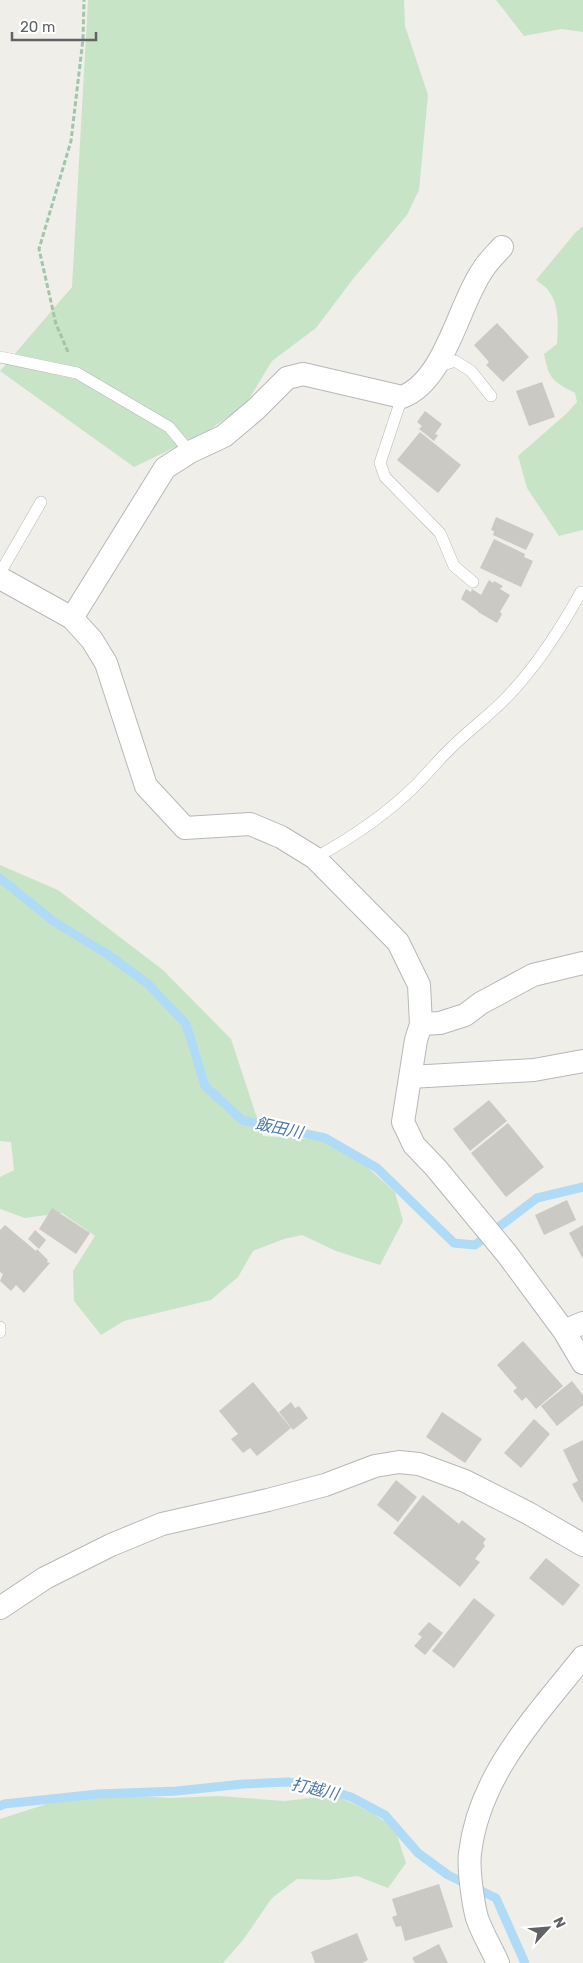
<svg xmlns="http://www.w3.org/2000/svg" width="583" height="1963" font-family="Rubik,'Noto Sans JP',sans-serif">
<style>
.green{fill:#c8e4c7}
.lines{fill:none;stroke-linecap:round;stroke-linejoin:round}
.stream{stroke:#b0dbf7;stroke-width:9}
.building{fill:#cbc9c4}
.lane-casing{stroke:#b5b8bb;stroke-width:12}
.street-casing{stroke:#b5b8bb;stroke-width:24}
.path{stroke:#a0c5aa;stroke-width:3;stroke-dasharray:5 2.5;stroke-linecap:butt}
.lane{stroke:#fff;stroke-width:11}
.street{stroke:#fff;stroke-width:22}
.labels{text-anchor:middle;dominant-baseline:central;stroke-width:4.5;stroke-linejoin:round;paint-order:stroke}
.water-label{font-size:16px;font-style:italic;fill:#4a77a1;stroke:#fff}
</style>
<rect width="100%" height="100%" fill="#f0eee8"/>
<path class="green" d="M 88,0 L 404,0 L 405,26 L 428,95 L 419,190 L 407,215 L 353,279 L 316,328 L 272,361 L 246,404 L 205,433 L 134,467 L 0,371 L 72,287 Z
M 496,0 L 583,0 L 583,32 L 562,29 L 524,36 Z
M 583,226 L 583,530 L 559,536 L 527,488 L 518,456 L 567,413 L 577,402 L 575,393 C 553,381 549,380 544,354 L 557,344 C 558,327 560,305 548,290 C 545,286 540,283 536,280 L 575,233 Z
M 0,865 L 58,890 L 163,970 L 231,1039 L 263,1136 L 338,1141 L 395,1192 L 403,1221 L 380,1265 L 336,1251 L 302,1235 L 284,1239 L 253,1251 L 238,1277 L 211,1300 L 124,1321 L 101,1335 L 74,1301 L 73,1271 L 95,1236 L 62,1213 L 25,1218 L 0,1209 L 0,1177 L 14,1170 L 11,1142 L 0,1141 Z
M 92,1793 L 170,1798 L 219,1796 L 285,1801 L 335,1795 L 374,1814 L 395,1829 L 406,1863 L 388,1888 L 357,1876 L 328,1880 L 297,1879 L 272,1898 L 243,1940 L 223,1963 L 0,1963 L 0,1819 L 56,1801 Z"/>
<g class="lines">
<path class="stream" d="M 0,878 L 53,921 L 107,954 L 148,984 L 186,1024 L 205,1086 L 242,1120 L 325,1138 L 377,1168 L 454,1243 L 475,1245 L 537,1198 L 583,1187
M 0,1806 L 4,1804 L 98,1794 L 177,1791 L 243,1784 L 288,1782 L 319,1787 L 351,1797 L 385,1815 L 418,1853 L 448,1875 L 496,1898 L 525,1963"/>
</g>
<path class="building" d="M 497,323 L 529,357 L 503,382 L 486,365 L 489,362 L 474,345 Z
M 542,382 L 555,417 L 529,426 L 516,391 Z
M 425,411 L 442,424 L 435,434 L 438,435 L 434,441 L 419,429 L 422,426 L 417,422 Z
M 420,432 L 461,465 L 438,493 L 397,460 Z
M 496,517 L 534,534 L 526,550 L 493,535 L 494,531 L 491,530 Z
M 494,539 L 525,554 L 524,557 L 533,561 L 521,587 L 480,568 Z
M 489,580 L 493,583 L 494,581 L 503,586 L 500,589 L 510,595 L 500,612 L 502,614 L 497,623 L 478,612 L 478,611 L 461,599 L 466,589 L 471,592 L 472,589 L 481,595 Z
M 489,1100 L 507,1121 L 470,1151 L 453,1129 Z
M 508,1123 L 544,1167 L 506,1197 L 471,1153 Z
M 567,1200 L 576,1220 L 544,1235 L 535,1215 Z
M 52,1208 L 90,1233 L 76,1254 L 39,1229 Z
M 5,1225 L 36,1251 L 37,1249 L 48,1260 L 47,1262 L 50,1263 L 24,1293 L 16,1285 L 11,1291 L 0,1281 L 3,1274 L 0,1272 L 0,1230 Z
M 583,1225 L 583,1259 L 569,1233 Z
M 35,1230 L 46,1240 L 39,1249 L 28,1239 Z
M 523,1341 L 563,1386 L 536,1409 L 526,1397 L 522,1401 L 513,1391 L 517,1388 L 497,1365 Z
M 572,1381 L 583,1395 L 583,1405 L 557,1426 L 541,1406 Z
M 253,1382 L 291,1428 L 257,1456 L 250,1448 L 243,1453 L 231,1439 L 238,1434 L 219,1411 Z
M 291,1402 L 295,1408 L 299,1406 L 308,1418 L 293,1430 L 279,1412 Z
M 442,1412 L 482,1439 L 465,1463 L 426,1437 Z
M 534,1419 L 550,1434 L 521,1468 L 504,1453 Z
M 583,1440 L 583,1504 L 572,1484 L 578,1481 L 563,1450 Z
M 396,1480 L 417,1497 L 398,1522 L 377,1505 Z
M 423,1495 L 459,1524 L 462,1520 L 486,1539 L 483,1543 L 485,1546 L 475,1559 L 480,1562 L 460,1587 L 393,1533 Z
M 546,1558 L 580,1585 L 563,1606 L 529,1578 Z
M 474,1598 L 495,1615 L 454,1668 L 432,1651 Z
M 429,1622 L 443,1633 L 425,1655 L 414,1646 L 422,1637 L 418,1634 Z
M 439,1884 L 453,1927 L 405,1941 L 401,1926 L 396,1927 L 392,1917 L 397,1915 L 392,1899 Z
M 357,1933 L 368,1960 L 362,1963 L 315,1963 L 311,1952 Z
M 439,1944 L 448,1963 L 415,1963 L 412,1958 Z"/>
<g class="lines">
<defs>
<path id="lane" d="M 0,357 L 77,373 L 169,427 L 190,452
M 437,367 L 455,361 L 471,371 L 491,396
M 402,397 L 380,463 L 385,477 L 440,533 L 454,566 L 473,582
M 0,573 L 41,502
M 315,858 C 351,838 387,814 416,785 C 429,772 440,758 453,746 C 470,729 490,715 507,697 C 537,666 560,630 581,592
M 0,1332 L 0,1327"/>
<path id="street" d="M 0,578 L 72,618 L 92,640 L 106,663 L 146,786 L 185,828 L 250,824 L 281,837 L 315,858 L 398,942 L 419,985 L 421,1024 L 416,1040 L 403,1122 L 414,1145 L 436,1168 L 507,1254 L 564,1331 L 583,1363
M 72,618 L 165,468 L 190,452 L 224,436 L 256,409 L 287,378 L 303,374 L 402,397 C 445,381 458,306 482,271 C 487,262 495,255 502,247
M 421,1024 L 440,1023 L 465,1015 L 481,1003 L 533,975 L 583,963
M 410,1077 L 534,1070 L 583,1061
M 564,1331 L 583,1323
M 0,1608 L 45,1578 L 111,1545 L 162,1524 L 268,1500 L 325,1485 L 375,1466 L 399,1462 L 419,1464 L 465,1481 L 528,1513 L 583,1545
M 498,1963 C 492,1949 482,1933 477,1918 C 473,1903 468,1868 470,1853 C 479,1775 536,1716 583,1657"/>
</defs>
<use href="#lane" class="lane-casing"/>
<use href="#street" class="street-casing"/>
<path class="path" d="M 68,352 L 56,324 L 39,249 L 71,141 L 83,39 L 84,0"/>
<use href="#lane" class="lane"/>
<use href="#street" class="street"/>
</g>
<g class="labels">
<g class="water-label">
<text transform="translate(279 1128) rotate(12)">飯田川</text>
<text transform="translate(315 1789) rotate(13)">打越川</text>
</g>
</g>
<g transform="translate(548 1928) rotate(64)" stroke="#ffffff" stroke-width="4" paint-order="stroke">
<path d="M0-4L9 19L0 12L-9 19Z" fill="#5f6366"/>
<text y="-8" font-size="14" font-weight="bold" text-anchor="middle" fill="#5f6366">N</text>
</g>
<path d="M12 32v8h84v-8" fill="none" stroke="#5f6366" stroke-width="2.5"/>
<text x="20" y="32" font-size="15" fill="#5f6366" stroke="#ffffff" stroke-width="4" paint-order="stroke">20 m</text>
</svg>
